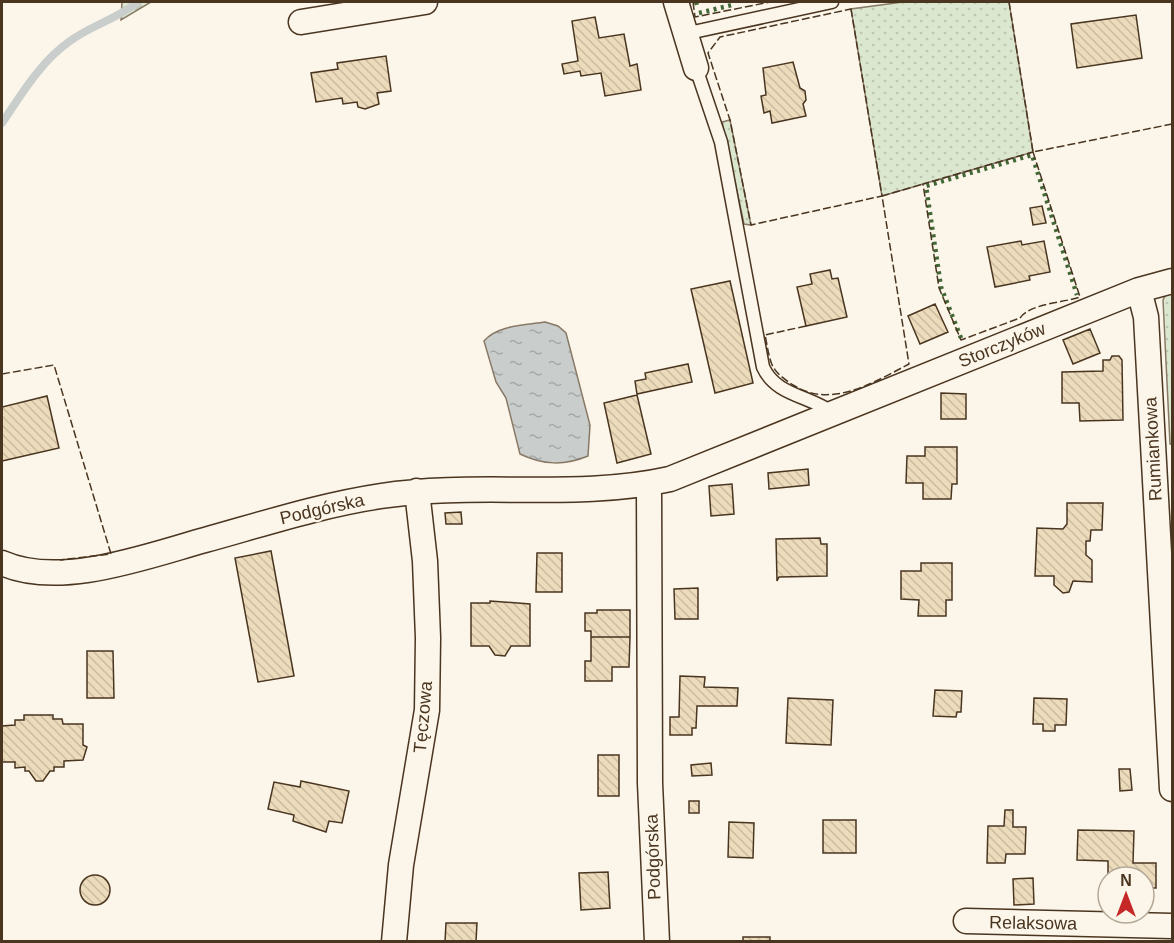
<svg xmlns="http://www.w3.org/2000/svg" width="1174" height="943" font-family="Helvetica,sans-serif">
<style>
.grass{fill:url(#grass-dots);stroke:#887966;stroke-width:1.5}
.forest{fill:url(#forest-firs);stroke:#887966;stroke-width:1.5}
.water{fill:url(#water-ripples);stroke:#887966;stroke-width:1.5}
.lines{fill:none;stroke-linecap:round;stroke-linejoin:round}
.stream{stroke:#c9cecd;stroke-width:8}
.building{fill:url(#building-back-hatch);stroke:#4a3520;stroke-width:1.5}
.service-casing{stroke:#4a3520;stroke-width:15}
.minor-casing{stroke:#4a3520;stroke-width:27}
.service{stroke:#fbf6e9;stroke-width:12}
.minor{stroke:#fbf6e9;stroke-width:24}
.hedge{stroke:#436837;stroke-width:4.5;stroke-dasharray:3 4.5;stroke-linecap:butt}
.fence{stroke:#4a3520;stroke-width:1.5;stroke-dasharray:8 3;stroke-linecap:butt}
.labels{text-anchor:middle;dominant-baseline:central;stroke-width:4.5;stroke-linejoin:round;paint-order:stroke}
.street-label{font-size:18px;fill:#4a3520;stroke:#fbf6e9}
</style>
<defs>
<pattern id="grass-dots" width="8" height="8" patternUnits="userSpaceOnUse" patternTransform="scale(1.5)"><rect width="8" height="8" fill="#dce7d0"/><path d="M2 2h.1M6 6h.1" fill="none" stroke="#bec7b2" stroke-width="1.8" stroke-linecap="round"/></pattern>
<pattern id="forest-firs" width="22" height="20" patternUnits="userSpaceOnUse" patternTransform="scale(1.5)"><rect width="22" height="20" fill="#dce7d0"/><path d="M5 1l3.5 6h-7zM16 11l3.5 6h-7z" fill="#bec7b2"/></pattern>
<pattern id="water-ripples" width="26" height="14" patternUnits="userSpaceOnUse" patternTransform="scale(1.5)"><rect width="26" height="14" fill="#c9cecd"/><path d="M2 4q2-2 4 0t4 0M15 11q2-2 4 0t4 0" fill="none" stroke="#a5a8a6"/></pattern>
<pattern id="building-back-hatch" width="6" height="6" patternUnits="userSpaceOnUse" patternTransform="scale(1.5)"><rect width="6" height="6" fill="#ecdcbc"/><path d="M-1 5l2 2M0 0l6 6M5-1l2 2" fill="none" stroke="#ccbda1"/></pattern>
</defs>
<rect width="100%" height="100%" fill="#fbf6e9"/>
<path class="grass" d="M 903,2 L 1009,2 L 1033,152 L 882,196 L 851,9 Z
M 730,120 L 751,225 L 744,224 L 722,122 Z
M 1172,289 L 1172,444 L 1170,444 L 1163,300 L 1168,290 Z"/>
<path class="forest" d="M 122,2 L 151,2 L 121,20 Z"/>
<path class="water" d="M 545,322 L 558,326 L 566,333 L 590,425 L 588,456 C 564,466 543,465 520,454 L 506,398 L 496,382 L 484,341 C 497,325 526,325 545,322 Z"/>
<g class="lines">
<path class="stream" d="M 2,123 C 21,95 41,61 70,41 C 92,25 115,20 138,2"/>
</g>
<path class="building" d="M 1136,15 L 1142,58 L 1077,68 L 1071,24 Z
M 595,17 L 599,38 L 624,34 L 630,66 L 637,64 L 641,90 L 605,96 L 601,73 L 581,76 L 580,71 L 564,74 L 562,64 L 578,61 L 572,21 Z
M 386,56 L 391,91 L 377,93 L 379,104 L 365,109 L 358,107 L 357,102 L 343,104 L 342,98 L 316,102 L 311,73 L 338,69 L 337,63 Z
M 793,62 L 800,88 L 805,91 L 806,100 L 803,104 L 806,116 L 772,123 L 770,111 L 764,113 L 761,96 L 766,95 L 763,68 Z
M 1042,206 L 1046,223 L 1033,225 L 1030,208 Z
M 1021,241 L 1022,245 L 1044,241 L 1050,272 L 1029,276 L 1030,280 L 995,287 L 987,247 Z
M 830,270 L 832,279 L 838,278 L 847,317 L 806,326 L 797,287 L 812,284 L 810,274 Z
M 730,281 L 753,383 L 715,393 L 691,289 Z
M 935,304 L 948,332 L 920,344 L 908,316 Z
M 1090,329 L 1100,353 L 1073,364 L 1063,340 Z
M 1112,356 L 1119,356 L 1122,360 L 1123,420 L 1080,421 L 1079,403 L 1062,403 L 1062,372 L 1103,371 L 1103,360 L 1110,360 Z
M 688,364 L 692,382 L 637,394 L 635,381 L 646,379 L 645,373 Z
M 941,393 L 966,394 L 966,419 L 941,419 Z
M 637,395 L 651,454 L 617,463 L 604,403 Z
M 47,396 L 59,448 L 2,461 L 2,407 Z
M 925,447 L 957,447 L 957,484 L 952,484 L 951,499 L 923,499 L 923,483 L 906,483 L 907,456 L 925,456 Z
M 808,469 L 809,485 L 769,489 L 768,473 Z
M 732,484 L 734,514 L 711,516 L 709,486 Z
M 1067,503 L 1103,503 L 1102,530 L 1091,530 L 1090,541 L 1086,541 L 1086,555 L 1092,560 L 1092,582 L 1073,581 L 1069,592 L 1063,593 L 1054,585 L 1054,576 L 1035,576 L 1037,528 L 1063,529 L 1067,524 Z
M 461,512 L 462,524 L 446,524 L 445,513 Z
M 820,538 L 821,544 L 827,544 L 827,576 L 779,577 L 777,581 L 776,539 Z
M 271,551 L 294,676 L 258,682 L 235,558 Z
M 537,553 L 562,553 L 562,592 L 536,592 Z
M 921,563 L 952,563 L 952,600 L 946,600 L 946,616 L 918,616 L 919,600 L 901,599 L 901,571 L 921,571 Z
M 698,588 L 698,619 L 675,619 L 674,589 Z
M 490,601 L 530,604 L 530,646 L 511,646 L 505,656 L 495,655 L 489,646 L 471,646 L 471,603 L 490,603 Z
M 597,610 L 630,610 L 630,637 L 591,637 L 591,631 L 585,631 L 585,613 L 597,613 Z
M 591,637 L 630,637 L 629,667 L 612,667 L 612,681 L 585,681 L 585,661 L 591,661 Z
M 87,651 L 113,651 L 114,698 L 87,698 Z
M 680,676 L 705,677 L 704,687 L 738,688 L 737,706 L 697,706 L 696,728 L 692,728 L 692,735 L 670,735 L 670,717 L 679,717 Z
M 935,690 L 962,691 L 961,712 L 957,712 L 956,717 L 933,716 Z
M 788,698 L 833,700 L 831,745 L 786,743 Z
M 1034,698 L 1067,699 L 1066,725 L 1055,725 L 1055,731 L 1043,731 L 1043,724 L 1033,724 Z
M 24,715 L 53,715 L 53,719 L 62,719 L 63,724 L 83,724 L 83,745 L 87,747 L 83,760 L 64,761 L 64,767 L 54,767 L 54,771 L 50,771 L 43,781 L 36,781 L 29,771 L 25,771 L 25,767 L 15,768 L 15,762 L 2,762 L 2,726 L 15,725 L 15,720 L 24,720 Z
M 598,755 L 619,755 L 619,796 L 598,796 Z
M 711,763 L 712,775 L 692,776 L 691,765 Z
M 1119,769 L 1130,769 L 1132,790 L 1120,791 Z
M 301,781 L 349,791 L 342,823 L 329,821 L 326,832 L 293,821 L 294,815 L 268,809 L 274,782 L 300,787 Z
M 689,801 L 699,801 L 699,813 L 689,813 Z
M 1005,810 L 1013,810 L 1013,827 L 1026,827 L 1025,854 L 1006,854 L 1005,863 L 987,863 L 988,826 L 1004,826 Z
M 823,820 L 856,820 L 856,853 L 823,853 Z
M 729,822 L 754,823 L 753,858 L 728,857 Z
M 1078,830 L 1134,831 L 1133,863 L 1156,863 L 1156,888 L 1144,888 L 1144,877 L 1108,877 L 1108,861 L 1077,860 Z
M 608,872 L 610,908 L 581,910 L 579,873 Z
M80 890a15 15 0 1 1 30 0a15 15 0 1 1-30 0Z
M 1033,878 L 1034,904 L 1014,905 L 1013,879 Z
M 446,923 L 477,923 L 476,941 L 490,942 L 445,942 Z
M 743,937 L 770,937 L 770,942 L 743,942 Z"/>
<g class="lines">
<defs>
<path id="service" d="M 684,34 L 832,2
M 696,68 L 721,142 L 763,367 C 776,396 809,395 833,413"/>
<path id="minor" d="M 676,2 L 696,68
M 301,22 L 425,2
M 1139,290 L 1146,317 L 1172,789
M 649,483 L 650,783 L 657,942
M 2,563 C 60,589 147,556 205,540 C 263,524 321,505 381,496 C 476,481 576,500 670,479 L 1139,290 L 1172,281
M 966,921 L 1172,926
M 394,942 L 401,865 L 427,710 L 428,638 L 425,561 L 417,491"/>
</defs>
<use href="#service" class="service-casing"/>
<use href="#minor" class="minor-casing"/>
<use href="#service" class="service"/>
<use href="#minor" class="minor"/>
<path class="hedge" d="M 696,2 L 697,5
M 699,13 L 732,5
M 961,338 L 941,287 L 926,186 L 1032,155 L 1077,295"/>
<path class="fence" d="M 693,2 L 695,17 L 770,2
M 1009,2 L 1033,152 L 1172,124
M 851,9 L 882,196 L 751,225 L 730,120 L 708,53 L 720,37 Z
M 1033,152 L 1080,297 C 1063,303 1031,303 1020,318 L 961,340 L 939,288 L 923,184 Z
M 806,326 L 765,335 C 767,344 768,353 771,362 C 774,372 784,379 793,385 C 831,409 873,383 909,364 L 882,196 L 923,184
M 2,374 L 54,365 L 111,554 L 60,560"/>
</g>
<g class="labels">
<g class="street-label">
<text transform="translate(1002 345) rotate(-22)">Storczyków</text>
<text transform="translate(1153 449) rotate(-93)">Rumiankowa</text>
<text transform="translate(322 509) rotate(-13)">Podgórska</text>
<text transform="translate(423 717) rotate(-85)">Tęczowa</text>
<text transform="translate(653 857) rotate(-92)">Podgórska</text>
<text transform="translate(1033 923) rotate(1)">Relaksowa</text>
</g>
</g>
<rect width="1174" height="943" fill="none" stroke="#4a3520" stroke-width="6"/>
<g transform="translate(1126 895)"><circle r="28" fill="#fbf6e9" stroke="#b4a999" stroke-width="1.5"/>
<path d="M0-4.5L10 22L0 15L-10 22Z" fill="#c62828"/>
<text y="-9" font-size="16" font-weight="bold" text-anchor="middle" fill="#4a3520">N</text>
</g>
</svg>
